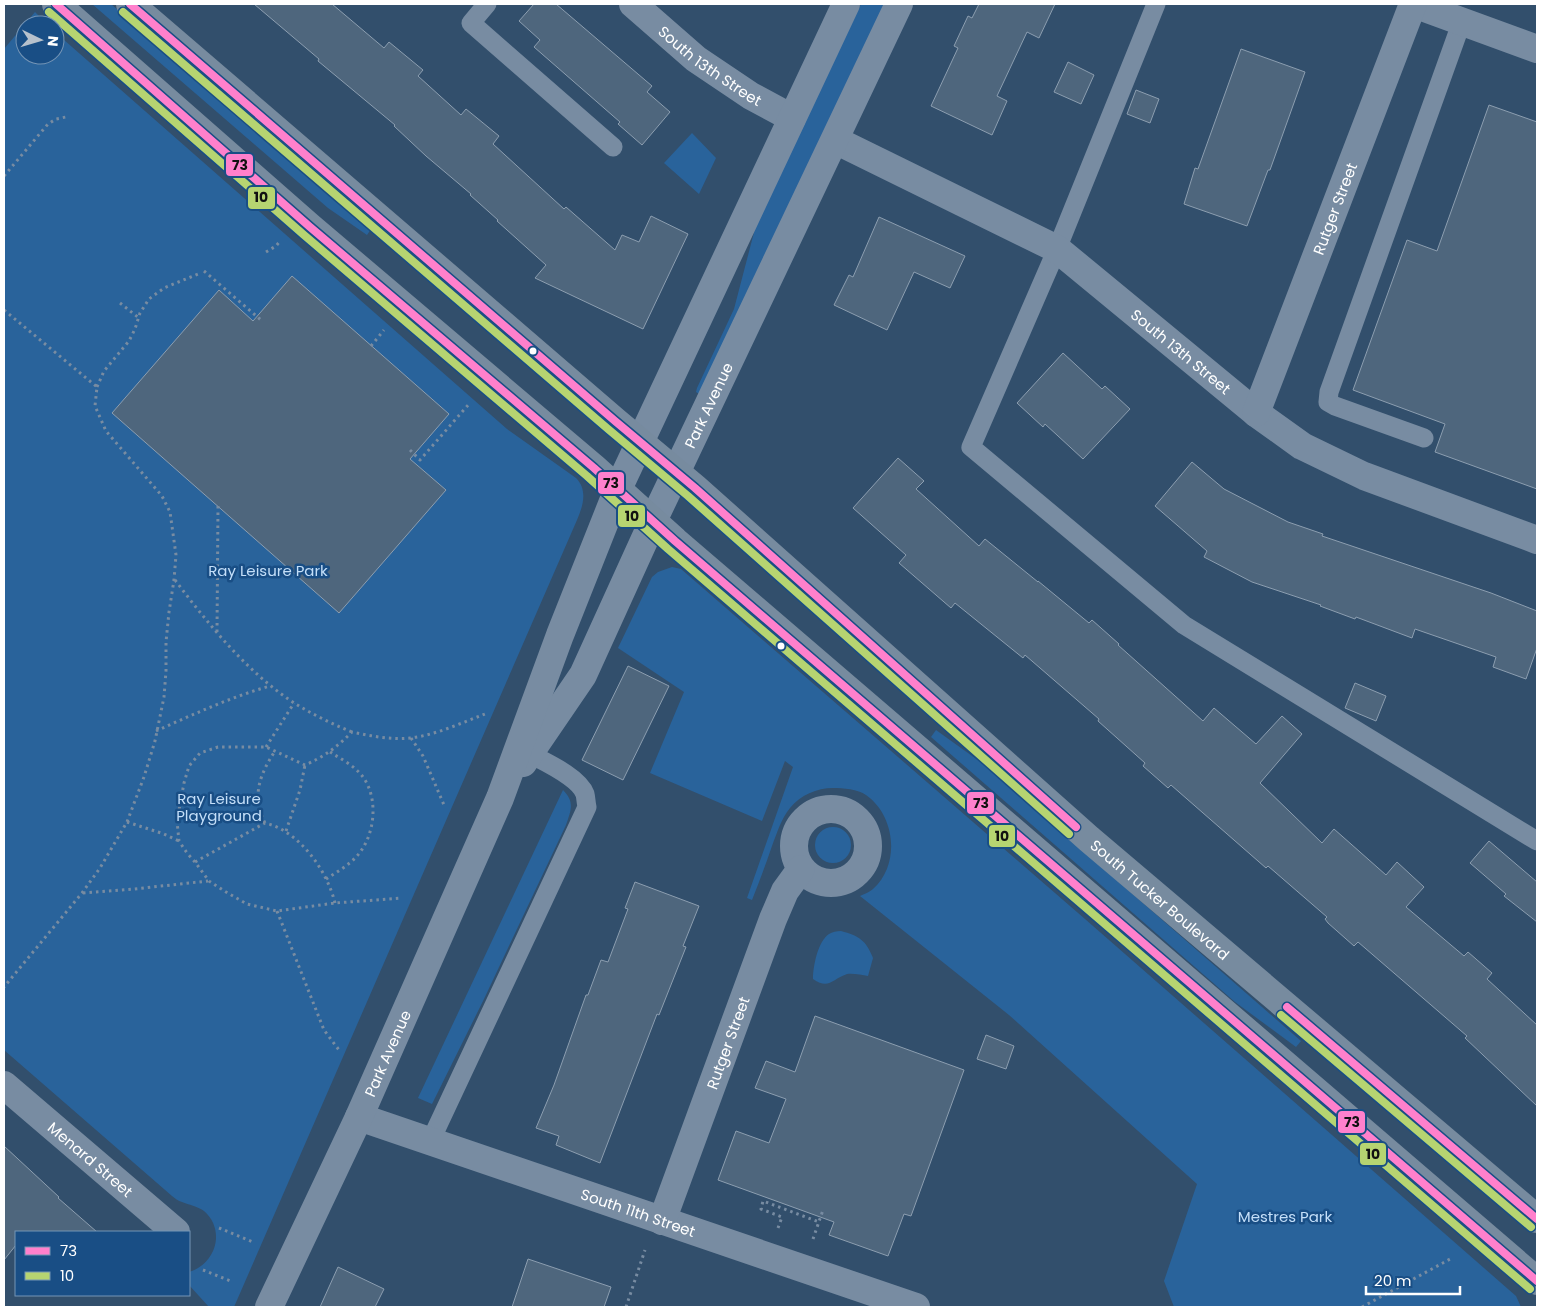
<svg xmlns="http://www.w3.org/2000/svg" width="1541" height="1311" font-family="Poppins,sans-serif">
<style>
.green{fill:#29639b}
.building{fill:#4e667d;stroke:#8c9eb0}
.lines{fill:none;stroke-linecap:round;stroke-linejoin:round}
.path{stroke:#788ca2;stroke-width:3;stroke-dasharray:2.5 4;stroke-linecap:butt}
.service{stroke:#788ca2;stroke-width:19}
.minor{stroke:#788ca2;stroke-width:28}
.primary{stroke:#778b9f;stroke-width:28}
.bus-1-casing{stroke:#194e85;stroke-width:11}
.bus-2-casing{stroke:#194e85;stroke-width:11}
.bus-1{stroke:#ff80cc;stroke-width:8}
.bus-2{stroke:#b6d471;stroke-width:8}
.bus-dot{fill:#fff;stroke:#194e85;stroke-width:2}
.labels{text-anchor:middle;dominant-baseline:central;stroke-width:5;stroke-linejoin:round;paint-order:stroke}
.street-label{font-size:15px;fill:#fff;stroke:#194e85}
.park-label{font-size:15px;fill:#c4dff9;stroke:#194e85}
.line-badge{stroke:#194e85;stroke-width:2}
.pale-badge-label{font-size:14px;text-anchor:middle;font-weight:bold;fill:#111}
</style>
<rect width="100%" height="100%" fill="#324f6c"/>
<path class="green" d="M 92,4 L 111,4 L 371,229 L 367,235 L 328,208 Z
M 861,4 L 886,4 L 699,394 L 696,392 L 697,388 L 734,309 L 757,221 Z
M 35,12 L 48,25 L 25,25 L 25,55 L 55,55 L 55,32 L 507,429 L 576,478 C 588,490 583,506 577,520 L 234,1307 L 209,1307 L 189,1285 L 189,1272 C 216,1264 226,1230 204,1211 C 197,1206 189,1205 182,1202 C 178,1201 175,1198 172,1196 L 4,1050 L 4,49 Z
M 692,133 L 716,158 L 699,194 L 664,163 Z
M 672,567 L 681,569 L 1085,919 L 1516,1296 L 1521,1307 L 1174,1307 L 1164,1281 L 1197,1184 L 1009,1015 L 860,896 C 864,894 870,892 873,889 C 901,864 895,815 866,795 C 858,789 843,788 833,788 C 817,788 800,795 790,808 C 781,819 777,833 772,846 C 766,864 759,882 752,900 L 747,898 L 793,767 L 785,761 L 762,821 L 650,773 L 684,692 L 618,648 L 652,577 L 658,572 Z
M 936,730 L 986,766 L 1301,1041 L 1296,1047 L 1235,1002 L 931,737 Z
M 563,790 C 575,802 571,810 566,825 L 484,999 L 432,1104 L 418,1098 Z
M815 845a18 18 0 1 1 36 0a18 18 0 1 1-36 0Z
M 841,931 C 859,936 866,940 873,958 L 868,976 C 862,975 853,973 847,974 C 832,979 829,990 813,979 C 813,966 818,941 829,934 C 832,932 837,931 841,931 Z"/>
<path class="building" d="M 254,4 L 332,4 L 384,48 L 389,42 L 423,70 L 418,76 L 461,115 L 466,109 L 499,136 L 493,144 L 564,209 L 566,207 L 615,250 L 622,235 L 639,242 L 651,216 L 688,234 L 643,329 L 535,278 L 546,265 L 497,221 L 498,220 L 470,195 L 471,194 L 426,156 L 394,126 L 395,125 L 318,61 L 319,59 Z
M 534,4 L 556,4 L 652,86 L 647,92 L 670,112 L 642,145 L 618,124 L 620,122 L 534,47 L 540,40 L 519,21 Z
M 979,4 L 1055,4 L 1039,38 L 1027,32 L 997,96 L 1007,101 L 992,135 L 931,106 L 958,48 L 954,46 L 968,16 L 972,18 Z
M 1241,49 L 1305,72 L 1270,170 L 1268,170 L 1247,226 L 1184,204 L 1195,168 L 1198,169 Z
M 1068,62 L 1094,75 L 1081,104 L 1054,92 Z
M 1136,90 L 1159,99 L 1150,123 L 1127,114 Z
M 1489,105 L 1537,122 L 1537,489 L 1435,452 L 1445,424 L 1353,390 L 1407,240 L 1437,251 Z
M 879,217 L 965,256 L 950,288 L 914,272 L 887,330 L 834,305 L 849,275 L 853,277 Z
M 292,276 L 449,414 L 410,459 L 446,490 L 339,613 L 112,413 L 219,290 L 253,321 Z
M 1063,353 L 1102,389 L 1105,386 L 1130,409 L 1083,459 L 1045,424 L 1043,427 L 1017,403 Z
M 898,458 L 924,481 L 916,489 L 979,546 L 985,539 L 1038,582 L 1038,581 L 1089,623 L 1092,620 L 1119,644 L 1118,645 L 1203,721 L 1214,708 L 1256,744 L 1282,716 L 1302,734 L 1260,783 L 1322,843 L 1334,829 L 1386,875 L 1397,862 L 1424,887 L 1406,907 L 1464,956 L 1468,952 L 1492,973 L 1487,979 L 1537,1025 L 1537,1106 L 1465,1038 L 1467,1036 L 1358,942 L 1354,946 L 1328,923 L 1325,919 L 1327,917 L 1268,866 L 1266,868 L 1171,785 L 1168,788 L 1143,766 L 1145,763 L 1098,721 L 1099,719 L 1025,655 L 1023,658 L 955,603 L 951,608 L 899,563 L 906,555 L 853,508 Z
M 1192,462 L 1224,489 L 1288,522 L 1323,534 L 1322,536 L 1491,593 L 1537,611 L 1537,648 L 1526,679 L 1493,667 L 1496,657 L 1415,629 L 1412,638 L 1356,617 L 1355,619 L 1320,606 L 1321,605 L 1252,582 L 1204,557 L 1207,551 L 1155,506 Z
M 628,666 L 669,686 L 623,780 L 582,760 Z
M 1355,683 L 1386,696 L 1376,721 L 1345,708 Z
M 1489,841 L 1537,882 L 1537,922 L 1504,896 L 1506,894 L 1470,863 Z
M 635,882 L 699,906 L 683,946 L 686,947 L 659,1015 L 657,1014 L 600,1163 L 556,1145 L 559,1136 L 536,1128 L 554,1085 L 586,995 L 588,995 L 601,960 L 608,962 L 628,909 L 625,908 Z
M 815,1016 L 964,1070 L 911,1216 L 904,1214 L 888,1256 L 829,1235 L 834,1222 L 718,1180 L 736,1131 L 769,1143 L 786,1099 L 755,1088 L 766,1061 L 795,1072 Z
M 986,1035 L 1014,1046 L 1006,1069 L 977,1059 Z
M 4,1146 L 59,1197 L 58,1198 L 97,1232 L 16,1232 L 16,1245 L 4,1260 Z
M 528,1259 L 611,1287 L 604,1307 L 512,1307 Z
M 338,1267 L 384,1289 L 375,1307 L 320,1307 Z"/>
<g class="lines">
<path class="path" d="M 4,176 L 48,124 L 56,119 L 66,117
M 266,252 L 276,246 L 281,240
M 204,271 L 261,320
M 120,303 L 139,318
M 4,310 L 97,387 L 95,406 L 106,431 L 162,496 L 170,512 L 176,555 L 174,580 L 169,612 L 166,642 L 166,671 L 164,697 L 155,741 L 144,777 L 127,822 L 100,868 L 82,893 L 4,987
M 371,346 L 384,330
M 97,387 L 104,371 L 129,341 L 135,329 L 140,313 L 149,299 L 164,288 L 198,274
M 410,450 L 420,460 L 469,404
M 175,580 C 209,625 246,671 294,703 C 312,714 332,724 352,732
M 217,632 L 218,506
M 156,731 C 194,714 231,697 270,686
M 411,738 L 423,756 L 444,805
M 266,747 L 294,703
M 127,822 L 164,834 L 179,841
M 265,823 C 251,796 260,774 275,751
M 286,831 L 300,790 L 305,765
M 195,862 L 187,853 L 179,841 L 177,821 L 184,783 L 189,766 L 200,753 L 218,747 L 266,747 L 305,765 C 324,757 338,746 352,732 C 371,736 391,740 410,738 C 436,735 461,723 485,714
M 326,879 C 337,872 349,865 357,856 C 375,836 379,799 363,777 C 355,766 341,759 330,752
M 83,893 L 134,889 L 208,881
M 335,903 C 327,870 299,831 265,823 L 195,862 L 209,881 L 226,892 L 247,904 L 277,911 L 335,903 L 402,898
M 277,911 L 324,1030 L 339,1050
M 219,1228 L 253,1242
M 778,1228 L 782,1217 L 761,1209 L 763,1201 L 819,1222
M 813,1239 L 823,1210
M 203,1270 L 233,1282
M 626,1307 L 645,1250
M 1362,1307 L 1452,1258"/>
<path class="service" d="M 487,4 L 471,23 L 613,147
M 1156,4 L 1057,249 L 971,447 L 1184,625 L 1537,841
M 1424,438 L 1335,406 L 1328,402 L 1329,392 L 1462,21
M 430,1142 L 587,807 C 586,803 586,798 585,794 C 579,777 545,762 530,754"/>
<g class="minor">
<path id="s1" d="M 633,4 L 696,59 L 751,96 L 792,118"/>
<path d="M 1414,4 L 1537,49"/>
<path id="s2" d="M 835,140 L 1057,249 L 1256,413 L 1302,446 L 1364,476 L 1537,540"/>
<path id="s3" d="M 1256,413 L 1413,4"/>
<path id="s4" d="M 523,763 L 583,675 L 653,521 L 899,4"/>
<circle cx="831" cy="846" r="37"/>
<path id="s5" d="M 4,1085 L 176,1232"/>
<path id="s6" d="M 359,1117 L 916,1307"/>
<path id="s7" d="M 662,1221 L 773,919 L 785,891 L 801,869"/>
<path id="s8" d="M 269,1307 L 359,1117 L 500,798 L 560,635 L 618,489 L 846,4"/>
</g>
<g class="primary">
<path d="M 56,4 L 310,227 L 594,468 L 675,541 L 1537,1281"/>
<path id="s9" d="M 130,4 L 615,421 L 695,488 L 1089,839 L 1537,1219"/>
</g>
<defs>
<path id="bus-1" d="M 56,4 L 310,227 L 594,468 L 675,541 L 1537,1281
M 130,4 L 615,421 L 695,488 L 1076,827
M 1287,1007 L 1537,1219"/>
<path id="bus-2" d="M 49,12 L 304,235 L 587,476 L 668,549 L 1530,1289
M 123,12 L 608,429 L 688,496 L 1069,834
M 1281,1015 L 1531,1227"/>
</defs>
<use href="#bus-1" class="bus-1-casing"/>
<use href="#bus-2" class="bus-2-casing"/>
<use href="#bus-1" class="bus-1"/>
<use href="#bus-2" class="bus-2"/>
</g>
<g class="bus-dot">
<circle cx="533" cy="351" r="4.5"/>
<circle cx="781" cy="646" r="4.5"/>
</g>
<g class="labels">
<g class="street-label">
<text stroke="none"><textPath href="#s1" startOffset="99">South 13th Street</textPath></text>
<text stroke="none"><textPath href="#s3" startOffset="219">Rutger Street</textPath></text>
<text stroke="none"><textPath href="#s2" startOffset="408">South 13th Street</textPath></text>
<text stroke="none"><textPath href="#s4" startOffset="404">Park Avenue</textPath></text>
<text stroke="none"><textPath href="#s9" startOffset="1365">South Tucker Boulevard</textPath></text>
<text stroke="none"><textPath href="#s7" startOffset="190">Rutger Street</textPath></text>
<text stroke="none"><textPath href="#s8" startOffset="280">Park Avenue</textPath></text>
<text stroke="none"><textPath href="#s5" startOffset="114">Menard Street</textPath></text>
<text stroke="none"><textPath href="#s6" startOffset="295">South 11th Street</textPath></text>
</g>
<g class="park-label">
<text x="268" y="570">Ray Leisure Park</text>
<text x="219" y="798">Ray Leisure<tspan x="219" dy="17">Playground</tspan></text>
<text x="1285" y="1216">Mestres Park</text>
</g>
</g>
<g class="line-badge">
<rect x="225" y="153" width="29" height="24" rx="5" fill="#ff80cc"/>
<rect x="247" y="186" width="29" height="24" rx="5" fill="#b6d471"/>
<rect x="597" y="471" width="28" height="24" rx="5" fill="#ff80cc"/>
<rect x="617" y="504" width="29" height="24" rx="5" fill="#b6d471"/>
<rect x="966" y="791" width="29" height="24" rx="5" fill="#ff80cc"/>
<rect x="988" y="824" width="28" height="24" rx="5" fill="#b6d471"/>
<rect x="1337" y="1110" width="29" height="24" rx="5" fill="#ff80cc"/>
<rect x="1359" y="1142" width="28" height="24" rx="5" fill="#b6d471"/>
</g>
<g class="pale-badge-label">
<text x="240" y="170">73</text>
<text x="261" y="202">10</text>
<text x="611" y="488">73</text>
<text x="632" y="521">10</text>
<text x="981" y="808">73</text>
<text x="1002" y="841">10</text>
<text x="1352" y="1127">73</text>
<text x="1373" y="1159">10</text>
</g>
<rect width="1541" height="1311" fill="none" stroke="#ffffff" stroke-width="10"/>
<rect x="15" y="1231" width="175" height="65" fill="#194e85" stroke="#7595b6"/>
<rect x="25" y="1247" width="25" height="8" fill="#ff80cc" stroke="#7595b6"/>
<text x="60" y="1256" font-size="15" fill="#ffffff">73</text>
<rect x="25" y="1272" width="25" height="8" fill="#b6d471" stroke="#7595b6"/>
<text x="60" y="1281" font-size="15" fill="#ffffff">10</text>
<g transform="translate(40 40) rotate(95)"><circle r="24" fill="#194e85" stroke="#7595b6"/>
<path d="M0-4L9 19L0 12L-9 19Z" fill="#b7c1cc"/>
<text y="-8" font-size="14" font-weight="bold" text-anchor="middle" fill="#ffffff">N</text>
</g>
<path d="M1366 1286v8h94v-8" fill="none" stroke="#ffffff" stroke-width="2.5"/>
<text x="1374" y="1286" font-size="15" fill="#ffffff" stroke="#194e85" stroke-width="4" paint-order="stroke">20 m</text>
</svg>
